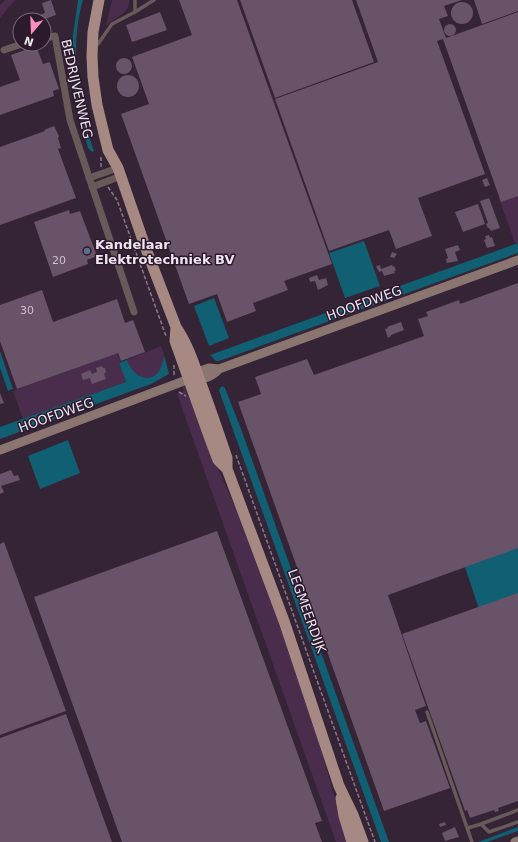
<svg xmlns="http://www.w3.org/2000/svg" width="518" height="842" font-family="'DejaVu Sans',sans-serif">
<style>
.green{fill:#4a2c4c}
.water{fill:#115f73}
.building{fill:#685369}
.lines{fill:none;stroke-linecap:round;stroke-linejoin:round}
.path{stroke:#897989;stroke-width:1.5;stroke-dasharray:4 2;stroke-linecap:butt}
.lane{stroke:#685a58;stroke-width:3.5}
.street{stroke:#685a58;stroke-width:7}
.secondary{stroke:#8b7570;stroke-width:9}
.primary{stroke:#a68983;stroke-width:11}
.service-dot{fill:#5c6f8a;stroke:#2b192c;stroke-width:1.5}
.labels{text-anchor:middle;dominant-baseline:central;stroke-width:3;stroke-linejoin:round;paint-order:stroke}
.number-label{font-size:11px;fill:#cfc0cf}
.street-label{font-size:13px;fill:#f1e4f1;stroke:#2b192c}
.poi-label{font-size:13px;font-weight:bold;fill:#f1e4f1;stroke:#2b192c;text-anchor:start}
</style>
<rect width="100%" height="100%" fill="#352336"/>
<path class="green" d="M 5,0 L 15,0 L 0,18 L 0,5 Z
M 112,0 L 129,0 C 131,13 114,18 106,26 Z
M 518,192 L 518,243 L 515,243 L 499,199 Z
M 161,346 C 162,349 164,352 164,355 C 166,372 148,385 135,373 C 130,370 129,365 127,360 Z
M 117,352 L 121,362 L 119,363 L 126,382 L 23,419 L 13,391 Z
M 185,386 L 210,451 L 249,537 L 304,689 L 333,792 L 349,842 L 336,842 L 177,394 L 184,391 L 182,387 Z"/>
<path class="water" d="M 78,0 L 83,0 C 73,33 75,73 81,107 C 84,122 89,136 94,151 L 92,152 L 88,148 L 81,121 L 75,91 L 73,63 L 73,35 Z
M 364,241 L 380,286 L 345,298 L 329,253 Z
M 518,243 L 518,253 L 219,361 L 216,361 L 210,355 Z
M 214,298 L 229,338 L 209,346 L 194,306 Z
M 0,351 L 13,389 L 8,391 L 0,368 Z
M 164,355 L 169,374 L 151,384 L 0,439 L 0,427 L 126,382 L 119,363 L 127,360 C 136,385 162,384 164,355 Z
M 223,386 L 225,388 L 241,429 L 389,842 L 381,842 L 222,399 L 219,390 L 221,387 Z
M 68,440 L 80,473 L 40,489 L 28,456 Z
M 518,547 L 518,608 L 483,621 L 465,567 Z
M 518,827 L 518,831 L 487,842 L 478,842 Z"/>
<path class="building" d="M 51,0 L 56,15 L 45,19 L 46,21 L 44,21 L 44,20 L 34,20 L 33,18 L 45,13 L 42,3 Z
M 179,0 L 237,0 L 332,264 L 284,281 L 288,290 L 253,303 L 256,311 L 227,322 L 217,294 L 189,304 L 121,114 L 149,104 L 132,57 L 192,35 Z
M 240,0 L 352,0 L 374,62 L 275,98 Z
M 356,0 L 462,0 L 444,6 L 448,16 L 439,19 L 446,38 L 518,12 L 518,196 L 501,202 L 443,39 L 437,41 L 485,174 L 418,198 L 432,236 L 396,249 L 389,230 L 329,251 L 275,99 L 378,62 Z
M 474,0 L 518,0 L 518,11 L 482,24 Z
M451 13a11 11 0 1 1 22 0a11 11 0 1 1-22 0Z
M 160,12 L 167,30 L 132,42 L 126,25 Z
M444 30a6 6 0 1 1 12 0a6 6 0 1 1-12 0Z
M 36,46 L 43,64 L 49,62 L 50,63 L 59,89 L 53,91 L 54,96 L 0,115 L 0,87 L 20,80 L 11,55 Z
M116 66a8 8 0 1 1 16 0a8 8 0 1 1-16 0Z
M117 86a11 11 0 1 1 22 0a11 11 0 1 1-22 0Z
M 54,126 L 59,136 L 58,138 L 61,148 L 58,149 L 76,198 L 0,225 L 0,147 L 45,131 L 44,130 Z
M 487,178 L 490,185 L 485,187 L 482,180 Z
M 489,198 L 500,228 L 491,231 L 489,228 L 488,228 L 486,224 L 488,223 L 480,201 Z
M 478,204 L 485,224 L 463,232 L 455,212 Z
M 69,210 L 70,214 L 80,211 L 97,256 L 87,260 L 88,264 L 53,277 L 34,222 Z
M 489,235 L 490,238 L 492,237 L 495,246 L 487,248 L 484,240 L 486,239 L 485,236 Z
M 458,245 L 460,250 L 455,252 L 458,261 L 447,263 L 446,259 L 448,258 L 445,249 Z
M 392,252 L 397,254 L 394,258 L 390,257 Z
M 380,265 L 381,269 L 392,265 L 393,267 L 394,266 L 396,270 L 394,271 L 395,273 L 384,276 L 382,271 L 379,272 L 376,266 Z
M 317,275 L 319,280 L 326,278 L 328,285 L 318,290 L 315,281 L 310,282 L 309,278 Z
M 518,283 L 518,548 L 388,595 L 426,706 L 415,710 L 420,723 L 426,721 L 450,788 L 384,811 L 238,402 L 261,394 L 255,377 L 307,359 L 314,375 L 424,336 L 418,319 L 428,316 L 426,312 L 459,300 L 460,304 Z
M 42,290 L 53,322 L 117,299 L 125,323 L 133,320 L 145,352 L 121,361 L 118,353 L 17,389 L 0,341 L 0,305 Z
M 401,322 L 404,330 L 391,335 L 391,336 L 388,338 L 385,329 L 388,328 L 387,327 Z
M 102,366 L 103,368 L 105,368 L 106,372 L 104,374 L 106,379 L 92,384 L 90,378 L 83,380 L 81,374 L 90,370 L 92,374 L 97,372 L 96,368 Z
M 0,393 L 4,403 L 0,404 Z
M 11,470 L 14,476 L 18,475 L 20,480 L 1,486 L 4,492 L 0,494 L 0,474 Z
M 217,531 L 322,821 L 315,823 L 322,842 L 122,842 L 34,597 Z
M 4,542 L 66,711 L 0,735 L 0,544 Z
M 518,593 L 518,801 L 498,808 L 499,811 L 495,812 L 494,810 L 470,818 L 467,810 L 465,811 L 402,634 Z
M 66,714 L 112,842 L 0,842 L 0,738 Z
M 445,822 L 446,825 L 440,827 L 439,824 Z
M 455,827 L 459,837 L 445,841 L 442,833 Z"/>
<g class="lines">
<path class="path" d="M 101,157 L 101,167
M 108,187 L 117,200 L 166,336
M 174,365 L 174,377
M 179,392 L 186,396
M 236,455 L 375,842"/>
<path class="lane" d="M 135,12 L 154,0
M 98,44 L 112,24 L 135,12 L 135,0
M 427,712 L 472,842
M 481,824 L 518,810
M 468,828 L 481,824 L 489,832 L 518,822"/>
<path class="street" d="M 44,38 L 55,36 L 70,120 L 134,312
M 4,50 L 22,44
M 89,178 L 118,168
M 92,187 L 121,176"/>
<path class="secondary" d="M 195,380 C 203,380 213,376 219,369
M 0,450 L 176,384 L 189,379 L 197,372 L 209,368 L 219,369 L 518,260
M 515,842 L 518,841"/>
<path class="primary" d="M 99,0 L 93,32 L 92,56 L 93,77 L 97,105 L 108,150 L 118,168 L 146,249 L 176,327 C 187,343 193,361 199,378 C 209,405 218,431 227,458 L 227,469 L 284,621 L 339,786 L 353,815 L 363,842
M 176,327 L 175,341 L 210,439 L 218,460 L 227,469
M 341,798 L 344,816 L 352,842"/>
</g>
<circle class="service-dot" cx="87" cy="251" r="4"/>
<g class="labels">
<g class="number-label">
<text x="59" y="260">20</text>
<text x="27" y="310">30</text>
</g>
<g class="street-label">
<text transform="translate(77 89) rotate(77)">BEDRIJVENWEG</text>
<text transform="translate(364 303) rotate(-20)">HOOFDWEG</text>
<text transform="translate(56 415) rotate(-20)">HOOFDWEG</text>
<text transform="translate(307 611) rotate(70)">LEGMEERDIJK</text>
</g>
<g class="poi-label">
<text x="95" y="244">Kandelaar<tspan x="95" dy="15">Elektrotechniek BV</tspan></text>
</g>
</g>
<g transform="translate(32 32) rotate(199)"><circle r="19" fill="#2b192c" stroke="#7a6a7b"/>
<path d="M0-3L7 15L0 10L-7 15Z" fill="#fc8fc1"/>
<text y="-6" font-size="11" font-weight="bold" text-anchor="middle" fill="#f1e4f1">N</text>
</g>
</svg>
